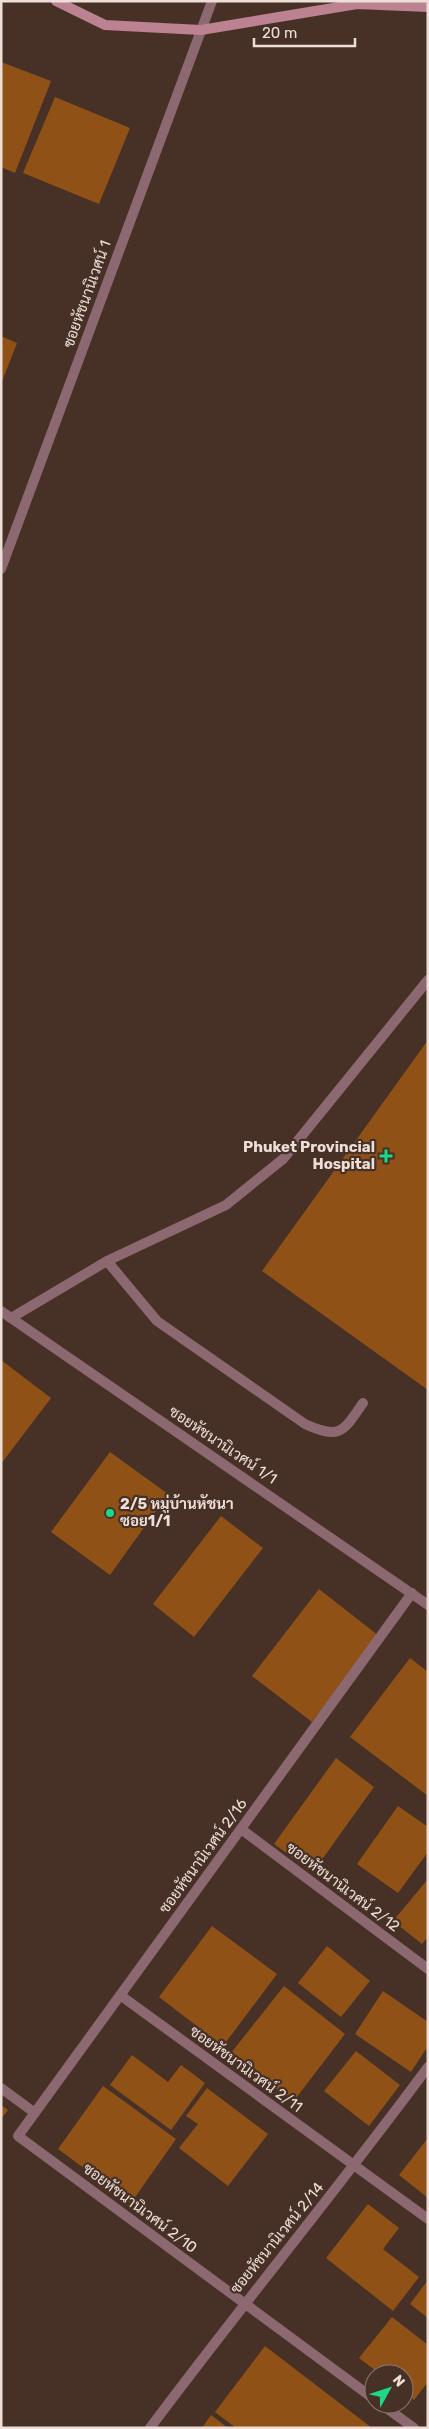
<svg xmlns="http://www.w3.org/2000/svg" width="429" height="2429" font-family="Rubik,Sarabun,sans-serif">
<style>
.building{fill:#905116}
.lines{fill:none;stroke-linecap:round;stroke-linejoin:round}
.lane{stroke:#8c6871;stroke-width:10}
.street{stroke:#8c6871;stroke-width:10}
.secondary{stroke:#bc8291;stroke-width:10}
.poi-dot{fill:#1ed887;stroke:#473127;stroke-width:2}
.labels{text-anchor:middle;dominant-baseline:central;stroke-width:4.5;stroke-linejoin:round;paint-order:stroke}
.street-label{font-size:15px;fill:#eddfd8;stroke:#473127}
.poi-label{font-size:15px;font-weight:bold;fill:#eddfd8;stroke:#473127;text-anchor:end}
</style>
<rect width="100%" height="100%" fill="#473127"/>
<path class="building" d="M 1,62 L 51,81 L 15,173 L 1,167 Z
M 55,97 L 130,128 L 99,204 L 23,173 Z
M 1,336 L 17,343 L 1,384 Z
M 428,1040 L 428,1390 L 262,1271 Z
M 1,1360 L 51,1398 L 1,1464 Z
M 110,1452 L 168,1494 L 110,1575 L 51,1532 Z
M 221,1516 L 263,1548 L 194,1637 L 153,1604 Z
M 319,1589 L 379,1636 L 312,1722 L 252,1676 Z
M 410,1658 L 428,1672 L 428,1796 L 350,1737 Z
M 336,1758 L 374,1787 L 313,1872 L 274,1844 Z
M 398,1806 L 428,1827 L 428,1852 L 398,1893 L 357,1864 Z
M 428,1879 L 428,1937 L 422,1944 L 393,1921 Z
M 212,1926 L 277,1974 L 223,2046 L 159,1997 Z
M 327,1946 L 370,1981 L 341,2017 L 298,1983 Z
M 284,1986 L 345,2034 L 293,2102 L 231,2053 Z
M 383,1991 L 428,2022 L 428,2046 L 411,2072 L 355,2034 Z
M 356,2051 L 400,2085 L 369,2126 L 324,2091 Z
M 132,2055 L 168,2082 L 181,2065 L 205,2083 L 171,2130 L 110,2085 Z
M 103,2086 L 176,2139 L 131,2203 L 58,2149 Z
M 207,2088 L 268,2134 L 228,2186 L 179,2148 L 198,2124 L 186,2116 Z
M 1,2105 L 8,2110 L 1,2119 Z
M 428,2138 L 428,2198 L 399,2175 Z
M 368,2204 L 399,2228 L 383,2249 L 419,2277 L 393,2311 L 326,2258 Z
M 428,2280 L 428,2318 L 410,2304 Z
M 392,2317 L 428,2345 L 428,2382 L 414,2400 L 404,2392 L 404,2374 L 380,2374 L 359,2358 Z
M 265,2346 L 372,2428 L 236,2428 L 215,2412 Z
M 211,2415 L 228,2428 L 202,2428 Z"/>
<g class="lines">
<path class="lane" d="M 107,1261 L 157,1321 L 305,1424 C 340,1440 343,1432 363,1403
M 11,1318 L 107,1261 L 226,1205 L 283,1159 L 428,980"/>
<path class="street" d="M 1,569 L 212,1
M 1,1311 L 428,1605
M 241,1829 L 428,1969
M 120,1995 L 428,2219
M 1,2088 L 35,2113
M 374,2399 L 18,2136 L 412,1593
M 381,2404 L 414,2428
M 150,2428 C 241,2306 338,2189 428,2067"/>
<path class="secondary" d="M 56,1 L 105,25 L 201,30 L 357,4 L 428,7"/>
</g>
<g class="poi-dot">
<path d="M383.5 1148.5h5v5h5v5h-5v5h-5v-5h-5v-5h5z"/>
<circle cx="110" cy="1513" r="5"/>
</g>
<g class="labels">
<g class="street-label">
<text transform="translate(87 294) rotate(-70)">ซอยหัชนานิเวศน์ 1</text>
<text transform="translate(223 1445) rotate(34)">ซอยหัชนานิเวศน์ 1/1</text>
<text transform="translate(203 1856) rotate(-54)">ซอยหัชนานิเวศน์ 2/16</text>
<text transform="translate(343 1887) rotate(37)">ซอยหัชนานิเวศน์ 2/12</text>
<text transform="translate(246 2069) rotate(36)">ซอยหัชนานิเวศน์ 2/11</text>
<text transform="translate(140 2208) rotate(37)">ซอยหัชนานิเวศน์ 2/10</text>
<text transform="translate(277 2238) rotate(-51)">ซอยหัชนานิเวศน์ 2/14</text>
</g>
<g class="poi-label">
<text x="375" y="1147">Phuket Provincial<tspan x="375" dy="17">Hospital</tspan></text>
<text x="120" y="1504" text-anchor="start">2/5 หมู่บ้านหัชนา<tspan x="120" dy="17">ซอย1/1</tspan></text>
</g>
</g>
<rect width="429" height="2429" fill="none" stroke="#eddfd8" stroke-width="5"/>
<g transform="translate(389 2389) rotate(50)"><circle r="24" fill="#473127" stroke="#89776e"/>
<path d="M0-4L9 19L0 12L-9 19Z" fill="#1ed887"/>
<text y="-8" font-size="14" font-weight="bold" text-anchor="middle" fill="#eddfd8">N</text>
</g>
<path d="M254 38v8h101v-8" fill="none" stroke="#eddfd8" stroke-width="2.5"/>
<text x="262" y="38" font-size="15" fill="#eddfd8" stroke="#473127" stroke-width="4" paint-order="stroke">20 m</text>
</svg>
